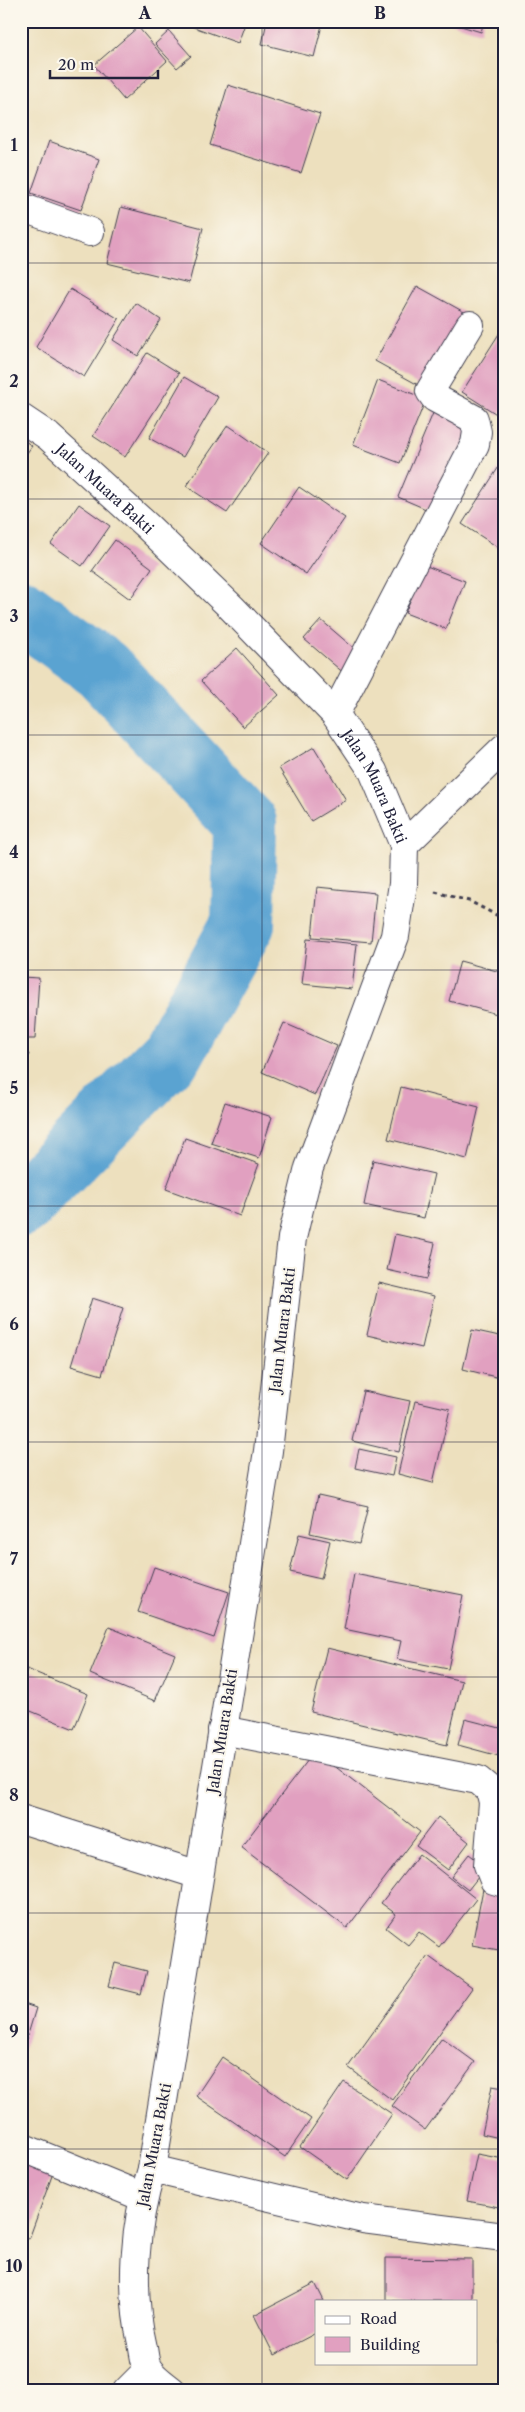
<svg xmlns="http://www.w3.org/2000/svg" width="525" height="2412" font-family="'Libre Caslon Text',serif">
<style>
.lines{fill:none;stroke-linecap:round;stroke-linejoin:round}
.river{stroke:#5aa3d1;stroke-width:64}
.building{fill:#e1a0c0}
.minor-casing{stroke:#403e4f;stroke-width:30}
.tertiary-casing{stroke:#403e4f;stroke-width:30}
.path{stroke:#403e4f;stroke-width:3;stroke-dasharray:4 4;stroke-linecap:butt}
.minor{stroke:#fff;stroke-width:28}
.tertiary{stroke:#fff;stroke-width:28}
.grid{fill:none;stroke:#22223b;stroke-width:1;stroke-opacity:0.55}
.labels{text-anchor:middle;dominant-baseline:central;stroke-width:4;stroke-linejoin:round;paint-order:stroke}
.street-label{font-size:15px;fill:#22223b;stroke:#fbf7ec}
.neatline{fill:none;stroke:#22223b;stroke-width:2}
.grid-label{font-size:16px;text-anchor:middle;font-weight:bold;fill:#22223b}
</style>
<rect width="100%" height="100%" fill="#fbf7ec"/>
<filter id="ink" filterUnits="userSpaceOnUse"><feTurbulence type="fractalNoise" baseFrequency=".02" numOctaves="2"/><feDisplacementMap in="SourceGraphic" scale="10" xChannelSelector="R" yChannelSelector="G"/><feConvolveMatrix kernelMatrix="1 2 1 2 8 2 1 2 1" color-interpolation-filters="sRGB"/></filter>
<filter id="wash" filterUnits="userSpaceOnUse"><feTurbulence type="fractalNoise" baseFrequency=".0096" numOctaves="4" result="noise"/><feDisplacementMap in="SourceGraphic" scale="20" xChannelSelector="R" yChannelSelector="G"/><feGaussianBlur stdDeviation="1.12" result="paint"/><feColorMatrix in="noise" values="0 0 0 0 0 0 0 0 0 0 0 0 0 0 0 0 0 1.4 0 .05"/><feComposite in="paint" operator="in"/></filter>
<g filter="url(#wash)">
<rect width="100%" height="100%" fill="#ede0be"/>
<g class="lines">
<path class="river" d="M 21,610 L 102,669 L 245,823 L 243,924 L 172,1053 L 21,1205"/>
</g>
<g id="blocks">
<path class="building" d="M 192,21 L 246,21 L 238,43 L 191,26 Z
M 267,21 L 323,21 L 314,57 L 262,44 Z
M 444,21 L 484,21 L 481,32 Z
M 138,27 L 167,61 L 124,100 L 94,65 Z
M 169,31 L 191,56 L 177,68 L 155,44 Z
M 228,85 L 320,114 L 301,173 L 210,145 Z
M 49,141 L 99,159 L 81,210 L 31,193 Z
M 121,207 L 203,228 L 189,283 L 107,263 Z
M 417,286 L 464,312 L 422,387 L 375,361 Z
M 70,289 L 119,319 L 84,377 L 36,347 Z
M 136,303 L 161,320 L 138,356 L 113,340 Z
M 504,326 L 504,407 L 498,415 L 462,392 Z
M 147,353 L 179,373 L 125,457 L 93,436 Z
M 184,377 L 218,397 L 183,457 L 149,438 Z
M 378,380 L 426,399 L 400,463 L 353,445 Z
M 436,406 L 474,422 L 435,513 L 398,497 Z
M 228,425 L 268,453 L 227,513 L 186,486 Z
M 21,438 L 32,446 L 21,461 Z
M 502,462 L 504,463 L 504,547 L 502,550 L 462,524 Z
M 299,487 L 345,518 L 306,574 L 261,543 Z
M 79,504 L 110,526 L 82,566 L 51,544 Z
M 115,540 L 152,568 L 130,599 L 92,571 Z
M 424,565 L 465,581 L 446,629 L 405,613 Z
M 321,620 L 363,656 L 346,675 L 304,639 Z
M 237,648 L 279,695 L 243,727 L 201,681 Z
M 314,747 L 346,800 L 311,821 L 279,768 Z
M 317,887 L 376,893 L 371,942 L 312,937 Z
M 307,939 L 357,944 L 352,989 L 302,984 Z
M 460,961 L 504,973 L 504,990 L 497,1014 L 449,1001 Z
M 21,977 L 39,978 L 35,1039 L 21,1039 Z
M 284,1023 L 337,1046 L 315,1095 L 262,1072 Z
M 21,1051 L 29,1054 L 22,1076 L 21,1076 Z
M 401,1087 L 479,1107 L 467,1159 L 388,1139 Z
M 225,1102 L 272,1117 L 259,1158 L 211,1143 Z
M 185,1138 L 259,1164 L 240,1216 L 166,1189 Z
M 373,1160 L 434,1174 L 424,1218 L 364,1205 Z
M 395,1234 L 435,1243 L 427,1279 L 387,1270 Z
M 379,1283 L 434,1296 L 422,1348 L 367,1335 Z
M 92,1298 L 123,1308 L 102,1375 L 71,1366 Z
M 472,1330 L 504,1337 L 504,1379 L 463,1369 Z
M 363,1391 L 410,1401 L 399,1452 L 352,1441 Z
M 415,1401 L 450,1409 L 433,1483 L 398,1474 Z
M 359,1449 L 396,1457 L 392,1476 L 355,1468 Z
M 318,1495 L 368,1506 L 359,1544 L 310,1533 Z
M 299,1534 L 330,1541 L 321,1579 L 290,1572 Z
M 154,1567 L 229,1592 L 214,1638 L 138,1612 Z
M 354,1574 L 463,1595 L 448,1669 L 397,1659 L 401,1641 L 344,1629 Z
M 109,1627 L 175,1654 L 155,1701 L 90,1674 Z
M 327,1648 L 462,1681 L 447,1745 L 311,1712 Z
M 27,1669 L 88,1694 L 74,1729 L 21,1707 L 21,1684 Z
M 465,1719 L 504,1729 L 499,1756 L 458,1745 Z
M 315,1751 L 420,1832 L 347,1928 L 241,1847 Z
M 438,1817 L 469,1842 L 448,1870 L 416,1846 Z
M 419,1854 L 476,1899 L 439,1947 L 419,1932 L 408,1945 L 386,1928 L 396,1914 L 381,1903 Z
M 469,1854 L 486,1867 L 468,1890 L 451,1877 Z
M 483,1889 L 504,1893 L 504,1951 L 472,1945 Z
M 428,1956 L 472,1988 L 392,2100 L 348,2067 Z
M 115,1963 L 147,1971 L 141,1994 L 109,1986 Z
M 21,2003 L 36,2008 L 23,2051 L 21,2051 Z
M 442,2038 L 475,2062 L 425,2130 L 392,2106 Z
M 222,2057 L 311,2119 L 285,2157 L 196,2096 Z
M 344,2082 L 392,2114 L 347,2180 L 300,2147 Z
M 492,2086 L 504,2088 L 504,2139 L 482,2134 Z
M 477,2154 L 504,2159 L 504,2208 L 467,2201 Z
M 21,2162 L 53,2173 L 29,2239 L 21,2236 Z
M 386,2258 L 472,2259 L 472,2301 L 386,2301 Z
M 315,2283 L 324,2301 L 316,2301 L 316,2333 L 274,2355 L 254,2315 Z
M 502,2316 L 504,2316 L 504,2357 L 499,2356 Z"/>
</g>
</g>
<g filter="url(#ink)">
<use href="#blocks" fill-opacity="0" stroke="#403e4f" stroke-width="1"/>
<g class="lines">
<defs>
<path id="minor" d="M 21,207 L 90,232
M 335,714 L 475,444 L 477,432 L 474,419 L 435,398 L 430,391 L 470,325
M 404,845 L 504,748
M 222,1730 L 478,1780 L 490,1790 L 493,1802 L 488,1865 L 494,1880 L 504,1883
M 21,1819 L 199,1875
M 21,2147 L 143,2197
M 152,2169 L 363,2219 L 504,2237
M 127,2391 L 148,2370"/>
<g id="tertiary">
<path id="s1" d="M 21,418 L 48,436 L 147,526 L 231,607 L 335,714 L 373,771 L 404,845 L 403,884 L 395,936 L 309,1168 L 292,1238 L 268,1451 L 152,2169 C 134,2225 129,2290 143,2348 C 144,2354 145,2365 149,2370 C 154,2378 165,2385 172,2391"/>
</g>
</defs>
<use href="#minor" class="minor-casing"/>
<use href="#tertiary" class="tertiary-casing"/>
<path class="path" d="M 435,892 L 469,901 L 504,919"/>
<use href="#minor" class="minor"/>
<use href="#tertiary" class="tertiary"/>
</g>
</g>
<path class="grid" d="M 262,21 L 262,2391M 21,263 L 504,263M 21,499 L 504,499M 21,735 L 504,735M 21,970 L 504,970M 21,1206 L 504,1206M 21,1442 L 504,1442M 21,1677 L 504,1677M 21,1913 L 504,1913M 21,2149 L 504,2149"/>
<g class="labels">
<g class="street-label">
<text stroke="none"><textPath href="#s1" startOffset="110">Jalan Muara Bakti</textPath></text>
<text stroke="none"><textPath href="#s1" startOffset="515">Jalan Muara Bakti</textPath></text>
<text transform="translate(282 1330) rotate(-83)">Jalan Muara Bakti</text>
<text transform="translate(222 1731) rotate(-81)">Jalan Muara Bakti</text>
<text transform="translate(154 2145) rotate(-79)">Jalan Muara Bakti</text>
</g>
</g>
<rect width="525" height="2412" fill="none" stroke="#fbf7ec" stroke-width="55"/>
<rect x="315" y="2300" width="162" height="65" fill="#fbf7ec" stroke="#a4a2a5"/>
<rect x="325" y="2316" width="25" height="8" fill="#ffffff" stroke="#a4a2a5"/>
<text x="360" y="2324" font-size="15" fill="#22223b">Road</text>
<rect x="325" y="2337" width="25" height="15" fill="#e1a0c0" stroke="#a4a2a5"/>
<text x="360" y="2350" font-size="15" fill="#22223b">Building</text>
<path d="M50 70v8h108v-8" fill="none" stroke="#22223b" stroke-width="2.5"/>
<text x="58" y="70" font-size="15" fill="#22223b" stroke="#fbf7ec" stroke-width="4" paint-order="stroke">20 m</text>
<rect x="28" y="28" width="470" height="2356" class="neatline"/>
<g class="grid-label">
<text x="145" y="19">A</text>
<text x="380" y="19">B</text>
<text x="14" y="151">1</text>
<text x="14" y="387">2</text>
<text x="14" y="622">3</text>
<text x="14" y="858">4</text>
<text x="14" y="1094">5</text>
<text x="14" y="1330">6</text>
<text x="14" y="1565">7</text>
<text x="14" y="1801">8</text>
<text x="14" y="2037">9</text>
<text x="14" y="2272">10</text>
</g>
</svg>
